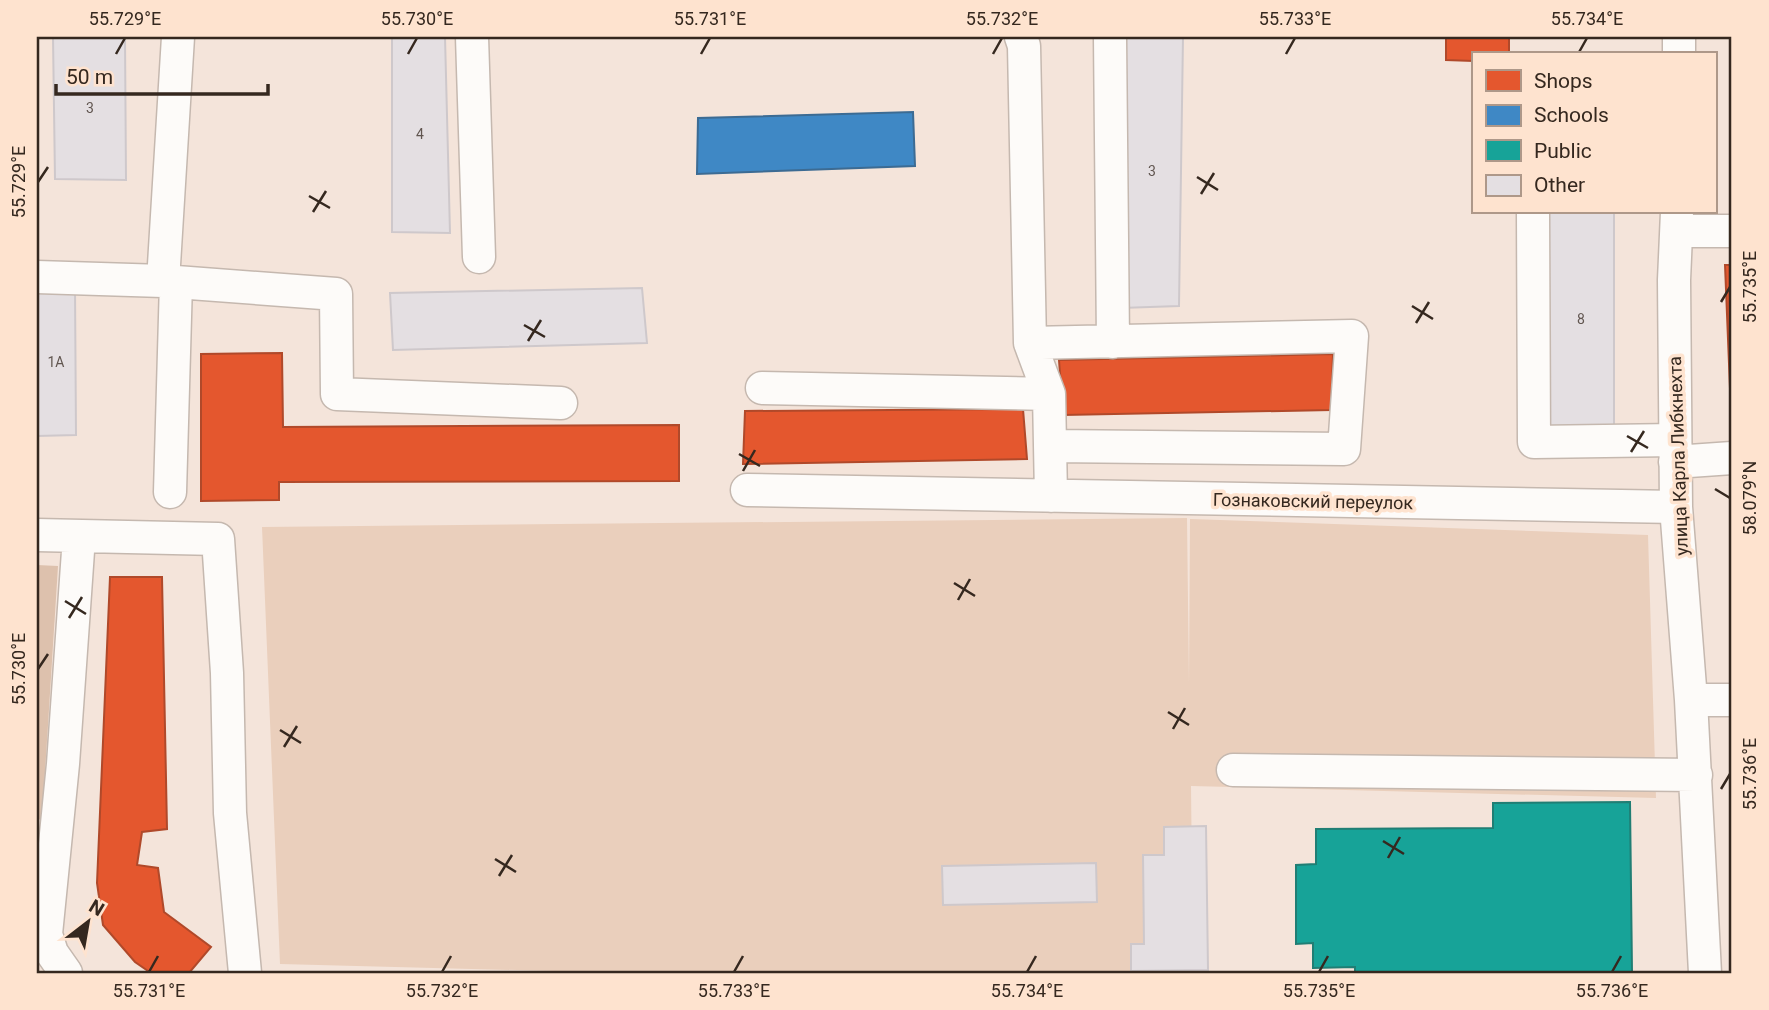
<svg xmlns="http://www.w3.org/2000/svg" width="1769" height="1010" font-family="Roboto,sans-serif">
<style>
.green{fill:#eacfbc}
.forest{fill:#ddc1ad}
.shops{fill:#e4572e;stroke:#b0492a;stroke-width:2}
.schools{fill:#3f88c5;stroke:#3c6b93;stroke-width:2}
.public{fill:#17a398;stroke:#207e74;stroke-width:2}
.building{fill:#e4dfe2;stroke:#cec8cb;stroke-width:2}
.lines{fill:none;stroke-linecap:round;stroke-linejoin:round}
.minor-casing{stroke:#c5b8af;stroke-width:35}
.minor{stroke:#fdfbf9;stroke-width:32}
.ticks{fill:none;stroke:#35281f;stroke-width:2.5}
.labels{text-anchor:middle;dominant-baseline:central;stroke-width:7;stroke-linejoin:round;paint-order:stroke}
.number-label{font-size:14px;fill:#615650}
.street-label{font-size:18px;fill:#35281f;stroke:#fee3cf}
.neatline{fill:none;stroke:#35281f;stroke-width:2.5}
.ticks-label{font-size:18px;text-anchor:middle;fill:#35281f}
</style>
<rect width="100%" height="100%" fill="#f4e4da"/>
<path class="green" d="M 1187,518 L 1189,684 L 1190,519 L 1648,535 L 1656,798 L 1191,786 L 1193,973 L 631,973 L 280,964 L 262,527 Z"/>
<path class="forest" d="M 37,565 L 58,566 L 42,820 L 37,819 Z"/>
<path class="shops" d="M 1446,37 L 1509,37 L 1509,54 L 1473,54 L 1473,61 L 1446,60 Z
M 1725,265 L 1732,265 L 1732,413 L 1731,413 Z
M 282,353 L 283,427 L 679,425 L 679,481 L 279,482 L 279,500 L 201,501 L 201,354 Z
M 1333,354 L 1331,410 L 1063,415 L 1059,360 Z
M 1023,409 L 1027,459 L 743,464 L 745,411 Z
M 110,577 L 162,577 L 167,829 L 142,832 L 137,865 L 158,868 L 164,912 L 211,947 L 189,973 L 151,973 L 135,962 L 103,925 L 97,883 Z"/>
<path class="schools" d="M 913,112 L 915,166 L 697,174 L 698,118 Z"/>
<path class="public" d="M 1630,802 L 1632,973 L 1355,973 L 1355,967 L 1313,968 L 1313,943 L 1296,944 L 1296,865 L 1316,864 L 1316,829 L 1493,828 L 1493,803 Z"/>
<path class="building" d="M 53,37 L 125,37 L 126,180 L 55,179 Z
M 392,37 L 445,37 L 450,233 L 392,232 Z
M 1125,37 L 1183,37 L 1179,306 L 1121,308 Z
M 1548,212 L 1614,212 L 1614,427 L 1548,427 Z
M 75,288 L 76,435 L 37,436 L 37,289 Z
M 642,288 L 647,343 L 393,350 L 390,293 Z
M 1206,826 L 1208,970 L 1131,971 L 1131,944 L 1144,944 L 1143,855 L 1164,855 L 1164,827 Z
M 1096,863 L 1097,902 L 943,905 L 942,866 Z"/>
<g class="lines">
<defs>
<path id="minor" d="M 472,37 L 479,257
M 1021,37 L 1024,46 L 1030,343 L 1049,394 L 1051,496
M 1110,37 L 1113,342
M 1679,54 L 1679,37
M 1533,212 L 1534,442 L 1675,440
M 1677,212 L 1674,280 L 1676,507 L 1691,700
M 1677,231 L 1732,231
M 37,277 L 163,281 L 336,294 L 337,394 L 561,403
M 163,281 L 178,37
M 1030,343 L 1352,336 L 1344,449 L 1052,446
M 762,388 L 1049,394
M 1675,462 L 1732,458
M 747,490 L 1676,507
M 170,492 L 176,282
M 37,535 L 218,539 L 227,673 L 230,813 L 245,973
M 1233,770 L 1696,775
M 66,973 L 52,953 L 46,934 L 63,764 L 79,537
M 1705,973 L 1691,700 L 1732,700"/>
</defs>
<use href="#minor" class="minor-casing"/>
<use href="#minor" class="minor"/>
</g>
<path class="ticks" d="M 116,54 L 125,38M 408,54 L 417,38M 701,54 L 710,38M 993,54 L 1002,38M 1286,54 L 1295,38M 1578,54 L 1587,38M 1197,177 L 1218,190M 38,182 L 48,167M 1201,194 L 1214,173M 309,196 L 330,208M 313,212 L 326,191M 1721,302 L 1730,287M 1412,306 L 1433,319M 1416,323 L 1429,302M 524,325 L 545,337M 528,341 L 541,320M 1627,436 L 1648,448M 1631,452 L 1644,431M 739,454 L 760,466M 743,471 L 755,450M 1715,489 L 1730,498M 954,583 L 975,596M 958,600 L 970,579M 65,601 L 86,614M 69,618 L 82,597M 38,669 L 48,654M 1168,712 L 1189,725M 1173,729 L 1185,708M 280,730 L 301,743M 284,747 L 297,726M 1721,789 L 1730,774M 1383,841 L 1404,854M 1388,858 L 1400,837M 495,859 L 516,872M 499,876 L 512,855M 149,972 L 158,956M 442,972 L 451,956M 734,972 L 743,956M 1027,972 L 1036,956M 1319,972 L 1328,956M 1612,972 L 1621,956"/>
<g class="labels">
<g class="number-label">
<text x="90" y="108">3</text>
<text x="420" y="134">4</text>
<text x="1152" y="171">3</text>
<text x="1581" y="319">8</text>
<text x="56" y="362">1А</text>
</g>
<g class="street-label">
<text transform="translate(1678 456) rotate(-92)">улица Карла Либкнехта</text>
<text transform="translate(1313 501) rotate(1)">Гознаковский переулок</text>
</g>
</g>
<rect width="1769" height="1010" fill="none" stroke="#fee3cf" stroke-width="77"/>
<rect x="1472" y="52" width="245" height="161" fill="#fee3cf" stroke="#ae9889" stroke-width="2"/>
<rect x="1486" y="70" width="35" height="21" fill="#e4572e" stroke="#ae9889" stroke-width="2"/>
<text x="1534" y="88" font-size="21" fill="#35281f">Shops</text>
<rect x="1486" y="105" width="35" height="21" fill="#3f88c5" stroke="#ae9889" stroke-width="2"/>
<text x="1534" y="122" font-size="21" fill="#35281f">Schools</text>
<rect x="1486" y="140" width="35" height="21" fill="#17a398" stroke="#ae9889" stroke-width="2"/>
<text x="1534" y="158" font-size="21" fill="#35281f">Public</text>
<rect x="1486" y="175" width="35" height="21" fill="#e4dfe2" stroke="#ae9889" stroke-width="2"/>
<text x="1534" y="192" font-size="21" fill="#35281f">Other</text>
<g transform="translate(88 922) rotate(31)" stroke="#fee3cf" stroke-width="5" paint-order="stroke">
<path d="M0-5L12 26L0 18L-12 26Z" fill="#35281f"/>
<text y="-10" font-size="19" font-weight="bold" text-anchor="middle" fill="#35281f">N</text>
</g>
<path d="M56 84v10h212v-10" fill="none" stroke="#35281f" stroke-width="3.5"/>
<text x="66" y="84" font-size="21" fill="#35281f" stroke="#fee3cf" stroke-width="5" paint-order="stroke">50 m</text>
<rect x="38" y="38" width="1692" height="934" class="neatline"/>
<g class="ticks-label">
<text x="125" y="25">55.729°E</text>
<text x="417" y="25">55.730°E</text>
<text x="710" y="25">55.731°E</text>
<text x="1002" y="25">55.732°E</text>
<text x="1295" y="25">55.733°E</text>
<text x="1587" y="25">55.734°E</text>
<text transform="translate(19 182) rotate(-90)" y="6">55.729°E</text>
<text transform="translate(1750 287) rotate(-90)" y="6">55.735°E</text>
<text transform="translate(1750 498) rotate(-90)" y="6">58.079°N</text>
<text transform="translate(19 669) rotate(-90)" y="6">55.730°E</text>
<text transform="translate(1750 774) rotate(-90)" y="6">55.736°E</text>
<text x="149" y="997">55.731°E</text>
<text x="442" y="997">55.732°E</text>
<text x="734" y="997">55.733°E</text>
<text x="1027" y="997">55.734°E</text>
<text x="1319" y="997">55.735°E</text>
<text x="1612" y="997">55.736°E</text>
</g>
</svg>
